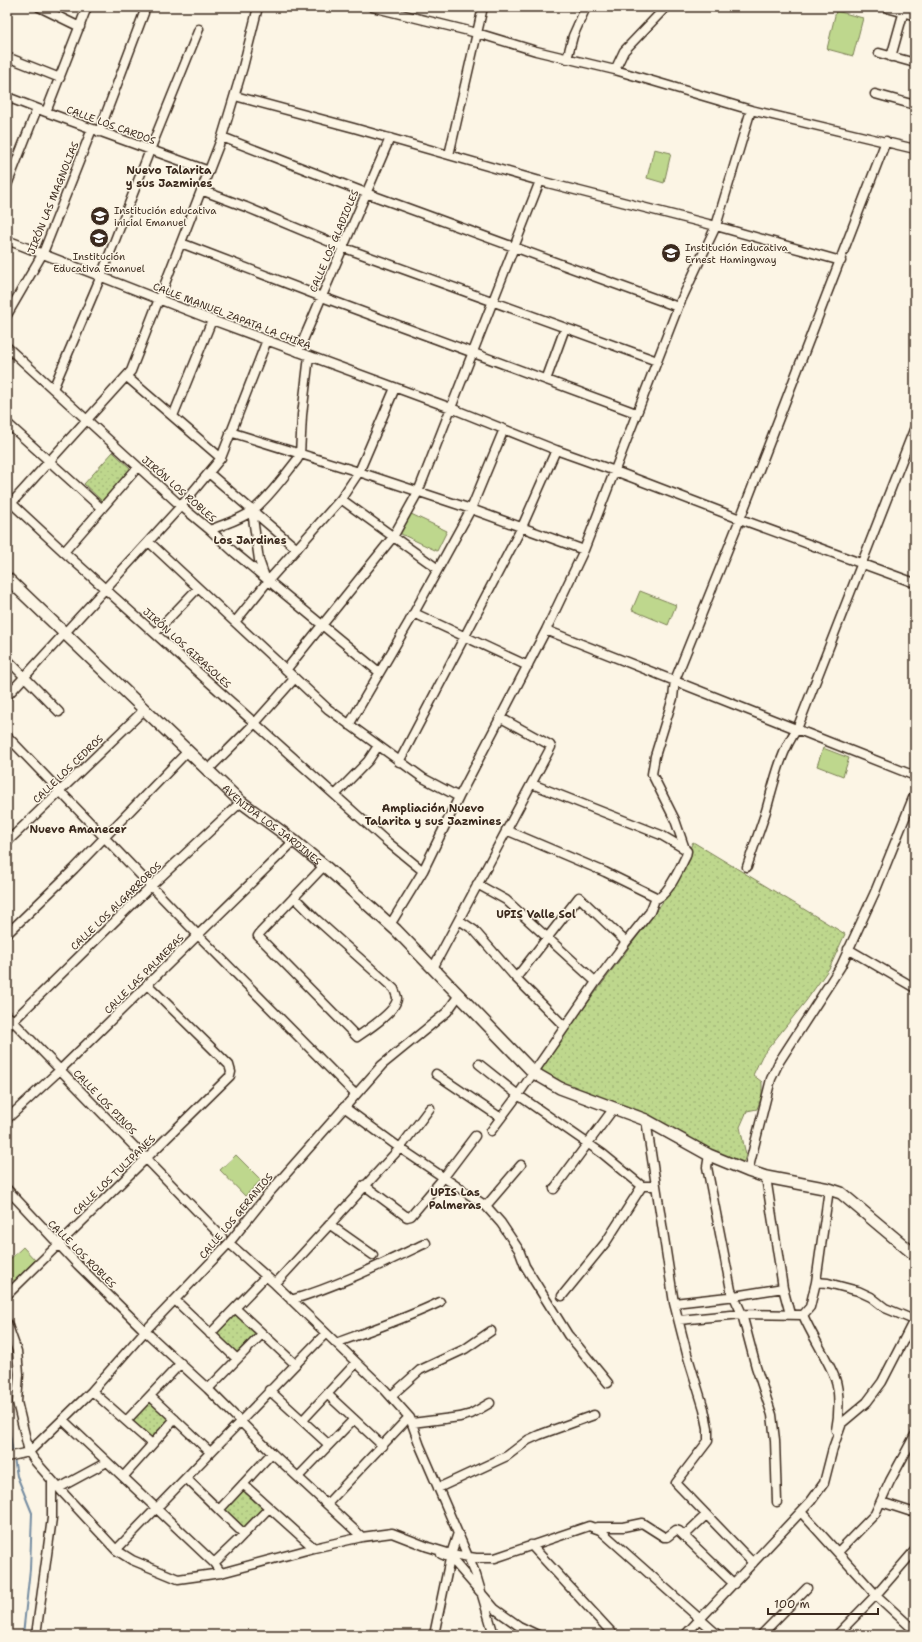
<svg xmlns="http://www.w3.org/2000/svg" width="922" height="1642" font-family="'Shantell Sans',sans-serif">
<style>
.grass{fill:url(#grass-dots);stroke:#7c8056}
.pitch{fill:#bed78d;stroke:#7c8056}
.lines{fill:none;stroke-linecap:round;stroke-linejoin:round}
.stream{stroke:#748ca1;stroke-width:2}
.street-casing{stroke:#3b2a1e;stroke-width:11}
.secondary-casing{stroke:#3b2a1e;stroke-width:14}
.street{stroke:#fcf5e5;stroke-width:8}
.secondary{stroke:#fcf5e5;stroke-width:11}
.labels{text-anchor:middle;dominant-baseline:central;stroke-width:3;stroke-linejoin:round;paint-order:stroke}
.street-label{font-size:10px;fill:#3b2a1e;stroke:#fcf5e5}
.poi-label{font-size:10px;fill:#3b2a1e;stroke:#fcf5e5;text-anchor:start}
.neighbourhood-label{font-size:11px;font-weight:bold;fill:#3b2a1e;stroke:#fcf5e5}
</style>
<defs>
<pattern id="grass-dots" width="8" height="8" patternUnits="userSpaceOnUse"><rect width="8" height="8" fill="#bed78d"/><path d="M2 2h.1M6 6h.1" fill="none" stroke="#a4b979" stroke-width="1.8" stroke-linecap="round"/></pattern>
</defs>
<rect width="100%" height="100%" fill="#fcf5e5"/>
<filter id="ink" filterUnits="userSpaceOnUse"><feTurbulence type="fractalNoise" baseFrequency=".025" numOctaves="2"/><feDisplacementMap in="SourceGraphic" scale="8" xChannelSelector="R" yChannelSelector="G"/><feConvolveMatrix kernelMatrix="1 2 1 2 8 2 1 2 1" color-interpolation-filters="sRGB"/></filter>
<g filter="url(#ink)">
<path class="grass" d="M 113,452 L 131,469 L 102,501 L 84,484 Z
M 693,842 L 845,934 L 830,967 L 806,1001 L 762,1056 L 753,1075 L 762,1082 L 762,1096 L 757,1109 L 747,1111 L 740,1127 L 746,1155 L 743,1164 L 704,1146 L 638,1111 L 574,1089 L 538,1070 L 665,899 Z
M 234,1313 L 256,1333 L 235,1354 L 214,1335 Z
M 149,1399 L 171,1419 L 151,1440 L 129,1420 Z
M 244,1488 L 265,1508 L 246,1529 L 224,1509 Z"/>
<path class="pitch" d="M 836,11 L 863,18 L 853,56 L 827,49 Z
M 654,149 L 671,153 L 664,183 L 647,178 Z
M 409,513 L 447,531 L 437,551 L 399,533 Z
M 640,591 L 676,605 L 668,625 L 632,610 Z
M 823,748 L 849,758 L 843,776 L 817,766 Z
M 236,1155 L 261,1180 L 245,1196 L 220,1170 Z
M 23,1247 L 35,1260 L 14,1281 L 7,1273 L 7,1262 Z"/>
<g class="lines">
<path class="stream" d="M 7,1415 L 13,1454
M 14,1458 L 17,1476 L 32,1513 L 30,1569 L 23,1635"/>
<defs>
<path id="street" d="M 39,7 L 80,27
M 372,7 L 477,33 L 536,51 L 615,70 L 751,110 L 915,149
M 879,53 L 915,63
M 7,57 L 60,78
M 891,57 L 905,7
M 567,59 L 573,36 L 586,7
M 615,70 L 624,51 L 666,7
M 875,94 L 915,105
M 235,96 L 354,128 L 540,181 L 716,226 L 841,261
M 7,97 L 46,112 L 209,171
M 46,112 L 87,7
M 99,132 L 144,13
M 222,137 L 366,193 L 678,307
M 449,155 L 483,7
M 7,163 L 14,166
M 7,185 L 37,109
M 201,190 L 246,207 L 342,247 L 657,361
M 7,240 L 212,320 L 451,408 L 556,450 L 615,471 L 740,519 L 915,583
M 181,243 L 322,297 L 636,413
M 7,315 L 43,253 L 92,129
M 7,347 L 181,506 L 210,530 L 235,553 L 379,672
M 298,352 L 390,138
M 127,377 L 221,458
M 546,380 L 565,328
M 53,389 L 101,276 L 150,150 L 199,29
M 173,416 L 212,320
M 7,423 L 101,508
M 230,432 L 359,472 L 471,509 L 584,550
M 210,474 L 297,549
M 7,499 L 64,552 L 385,840 L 423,871
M 341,499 L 438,569
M 7,508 L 131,371 L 222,137 L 243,67 L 258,7
M 252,511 L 259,560 L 265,577
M 210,530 C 224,524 240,520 252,511 C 269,498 284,476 297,460 L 300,455 L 302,415 L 309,356
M 149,542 L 328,709 L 423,778 L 459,797
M 64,552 L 138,467
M 414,613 L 528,666
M 235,622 L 268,581 L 341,499 L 359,472 L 395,388
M 546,630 L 915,776
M 155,633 L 198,588
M 7,659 L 59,712
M 286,670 L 393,537 L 418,492 L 540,181
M 7,696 L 181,506 L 221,458 L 267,340
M 349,725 L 409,622 L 471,509 L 504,429
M 7,736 L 198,935 L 355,1094
M 399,762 L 522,527 L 556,450
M 207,771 L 255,723 L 295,678
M 532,784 L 661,835 L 685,849 L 687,851 L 686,856 C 680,867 668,897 655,899
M 335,795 L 368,761 L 378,746
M 506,830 L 605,872 L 656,897 L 650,912 L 626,942
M 7,842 L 144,710
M 685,849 L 675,820 L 652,774 L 655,756 L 673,698 L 675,680 L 740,519 L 886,141
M 747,867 C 753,848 760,830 766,811 C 774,783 780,753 797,729 L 915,427
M 477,884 L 506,900 L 596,982
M 294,897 L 316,919 L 394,989 C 395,992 397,996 397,998 C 397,1011 367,1030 357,1037 L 258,936 L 260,933 L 324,866
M 459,920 L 474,930 L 516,978 L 565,1027
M 390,925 L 423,871 L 459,797 L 546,630 L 584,550 L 678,307 L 716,226 L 751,110
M 7,934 L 74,869 L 187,752
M 848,949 L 915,988
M 433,968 L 551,747 L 550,745 L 501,718
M 7,1015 L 222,1237
M 7,1027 L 151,886 L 241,802
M 479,1064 L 518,1095 L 603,1154 L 642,1186 L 656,1186
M 436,1074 L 501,1118
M 344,1107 L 400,1148 L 486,1206 L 501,1223 L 519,1250 L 525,1266 L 568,1335 L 577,1345 L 608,1383
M 7,1119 L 60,1070 L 294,841
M 646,1120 L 674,1303 L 687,1354 L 704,1409 L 708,1428 L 708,1441 L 676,1483 L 753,1563
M 491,1131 L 518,1095 L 596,982 L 626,942 L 579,897 L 516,978
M 709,1155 L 707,1167 L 731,1290 L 742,1314 L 756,1367 L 772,1415 L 775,1440 L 777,1502
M 748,1171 L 771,1079 L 779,1062 L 841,966 L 875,892 L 915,793
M 766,1177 L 783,1288 L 790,1314
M 364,1185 L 407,1217 L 411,1216 L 444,1177 L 475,1136
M 7,1189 L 78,1265 L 145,1331 L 208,1389 L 272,1453 L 362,1537
M 554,1189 L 614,1108
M 486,1206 L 521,1165
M 329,1224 L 373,1255
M 229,1243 L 275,1284 L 385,1390 L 410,1418 L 420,1446 L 476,1575 L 494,1635
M 816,1282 L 828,1283 L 858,1291 L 871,1297 L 885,1308 L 914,1320
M 275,1284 L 400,1148 L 430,1108
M 7,1295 L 230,1076 L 231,1072 L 229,1065 L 147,984
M 562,1296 L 606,1242 L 642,1186
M 175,1300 L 237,1359
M 291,1300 C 338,1286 382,1264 426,1243
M 674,1303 L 728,1297 L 783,1288
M 235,1308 L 295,1364
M 803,1315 C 812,1336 826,1356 835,1378 C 840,1392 839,1415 836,1430
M 679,1320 L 742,1314 L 803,1315 L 810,1307 L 816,1282 L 829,1189
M 7,1323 L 17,1351 L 19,1374 L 17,1402 L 29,1452 L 35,1461 L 65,1495 L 116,1550 L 326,1333
M 210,1334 L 266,1276
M 336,1343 C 371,1330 407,1318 440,1302
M 208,1389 L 262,1334
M 269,1390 L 328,1444
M 92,1391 L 152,1444
M 327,1394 L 383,1446
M 150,1396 L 210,1452
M 391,1396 L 420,1370 L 465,1349 L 491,1331
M 63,1420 L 214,1563 L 221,1573
M 303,1420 L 356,1363
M 126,1421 L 181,1363
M 412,1423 L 460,1417 L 471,1414 L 490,1403
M 29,1452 L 92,1391 L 145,1331 L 229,1243 L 269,1193 L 382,1065 L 447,1012 L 459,995
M 7,1457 L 29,1452
M 123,1477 L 175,1419
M 298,1477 L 354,1419
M 186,1478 L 219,1510 L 272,1453
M 243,1484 L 314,1548
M 59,1488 L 107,1462
M 438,1488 L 507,1456 L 528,1440 L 539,1435 L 594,1415
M 881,1502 L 915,1513
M 327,1504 L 409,1417
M 219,1510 L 244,1534
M 801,1512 L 876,1595 L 915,1631
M 597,1527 L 623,1527 L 642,1523 L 664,1537 L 667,1537 L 676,1530 L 679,1531 L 734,1584
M 684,1536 L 706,1515
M 531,1545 L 613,1634 L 612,1635
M 116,1550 L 132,1560 L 178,1579 L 221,1573 L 314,1548 L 362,1537 L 392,1533 L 428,1547 L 451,1554 L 476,1558 L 495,1558 L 589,1526 L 600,1530 L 718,1635
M 838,1552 L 875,1514 L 890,1481 L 915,1435
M 441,1554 L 448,1557 L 456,1564 L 495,1609 L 519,1626 L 538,1635
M 214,1563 L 238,1540 L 269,1508
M 36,1635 L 52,1518 L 52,1481
M 434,1635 L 451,1554 L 458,1533
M 685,1635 L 811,1501 L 824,1483 L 833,1448 L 842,1423 L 867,1402 L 882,1382 L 915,1318
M 761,1635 L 807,1588
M 837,1635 L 876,1595 L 915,1550"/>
<g id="secondary">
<path d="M 889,7 L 915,14"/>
<path id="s1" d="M 7,578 L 241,802 L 294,841 L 328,869 L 396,930 L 534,1073 L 560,1088 L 646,1120 L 709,1155 L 748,1171 L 766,1177 L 829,1189 L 841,1193 L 915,1255"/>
</g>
</defs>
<use href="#street" class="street-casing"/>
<use href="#secondary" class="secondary-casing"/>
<use href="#street" class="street"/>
<use href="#secondary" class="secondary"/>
</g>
</g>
<defs>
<symbol id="school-disc" viewBox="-11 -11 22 22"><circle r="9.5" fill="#3b2a1e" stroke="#fcf5e5"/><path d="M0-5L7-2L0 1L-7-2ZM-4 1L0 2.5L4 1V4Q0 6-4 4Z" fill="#fff"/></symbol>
</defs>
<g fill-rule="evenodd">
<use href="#school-disc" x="89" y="205" width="22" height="22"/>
<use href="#school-disc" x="88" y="227" width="22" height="22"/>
<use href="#school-disc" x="660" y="242" width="22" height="22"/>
</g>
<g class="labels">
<g class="street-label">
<text transform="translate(111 125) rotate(20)">CALLE LOS CARDOS</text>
<text transform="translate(53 198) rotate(-68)">JIRÓN LAS MAGNOLIAS</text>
<text transform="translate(334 241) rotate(-67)">CALLE LOS GLADIOLES</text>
<text transform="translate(232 316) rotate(21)">CALLE MANUEL ZAPATA LA CHIRA</text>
<text transform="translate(179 489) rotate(41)">JIRÓN LOS ROBLES</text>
<text transform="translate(187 648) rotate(42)">JIRÓN LOS GIRASOLES</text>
<text transform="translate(68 769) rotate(-44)">CALLE LOS CEDROS</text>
<text stroke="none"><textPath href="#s1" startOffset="362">AVENIDA LOS JARDINES</textPath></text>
<text transform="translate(116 906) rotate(-44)">CALLE LOS ALGARROBOS</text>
<text transform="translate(144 974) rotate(-45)">CALLE LAS PALMERAS</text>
<text transform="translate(105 1102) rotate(46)">CALLE LOS PINOS</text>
<text transform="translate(114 1175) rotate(-44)">CALLE LOS TULIPANES</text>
<text transform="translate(236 1216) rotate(-50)">CALLE LOS GERANIOS</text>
<text transform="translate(82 1254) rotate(45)">CALLE LOS ROBLES</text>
</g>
<g class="poi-label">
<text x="114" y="210">Institución educativa<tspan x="114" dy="12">inicial Emanuel</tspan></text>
<text x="685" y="247">Institución Educativa<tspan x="685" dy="12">Ernest Hamingway</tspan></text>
<text x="99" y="256" text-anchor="middle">Institución<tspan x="99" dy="12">Educativa Emanuel</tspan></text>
</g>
<g class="neighbourhood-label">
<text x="169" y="170">Nuevo Talarita<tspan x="169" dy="13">y sus Jazmines</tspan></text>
<text x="250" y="540">Los Jardines</text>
<text x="433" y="808">Ampliación Nuevo<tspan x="433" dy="13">Talarita y sus Jazmines</tspan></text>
<text x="78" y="829">Nuevo Amanecer</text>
<text x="536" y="914">UPIS Valle Sol</text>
<text x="455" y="1192">UPIS Las<tspan x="455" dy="13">Palmeras</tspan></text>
</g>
</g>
<rect width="922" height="1642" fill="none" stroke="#fcf5e5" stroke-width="24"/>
<rect x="12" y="12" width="898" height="1618" fill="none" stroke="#3b2a1e" stroke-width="1.5" filter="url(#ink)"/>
<path d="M768 1608v6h110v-6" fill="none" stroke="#3b2a1e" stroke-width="2"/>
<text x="774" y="1608" font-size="12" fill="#3b2a1e" stroke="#fcf5e5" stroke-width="3" paint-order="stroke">100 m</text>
</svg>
